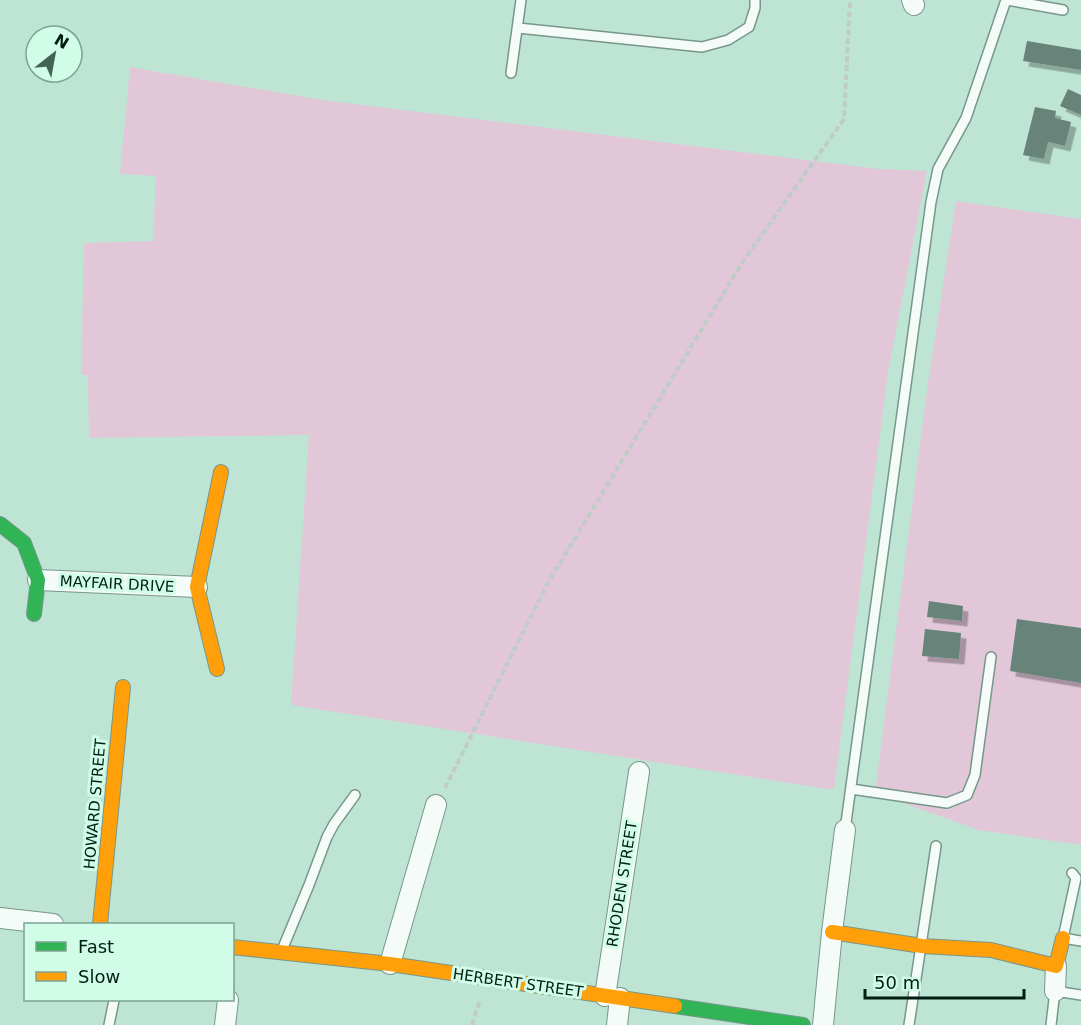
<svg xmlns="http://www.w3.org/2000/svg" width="1081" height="1025" font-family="'DejaVu Sans',sans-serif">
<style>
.green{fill:#e1c7d8}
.building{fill:#68837a;filter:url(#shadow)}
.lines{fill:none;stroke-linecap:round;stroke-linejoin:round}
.lane-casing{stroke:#77978a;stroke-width:12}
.street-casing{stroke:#77978a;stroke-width:22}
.fast-casing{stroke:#77978a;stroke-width:16}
.slow-casing{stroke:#77978a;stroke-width:16}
.path{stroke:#c0ccc6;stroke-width:4;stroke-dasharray:6 3;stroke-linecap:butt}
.lane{stroke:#f5fbf9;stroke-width:9}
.street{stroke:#f5fbf9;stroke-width:20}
.fast{stroke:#30b455;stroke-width:14}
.slow{stroke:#ff9f0a;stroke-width:14}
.labels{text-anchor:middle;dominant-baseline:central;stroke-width:6;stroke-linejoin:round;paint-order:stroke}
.street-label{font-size:15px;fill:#001e13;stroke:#d1fce8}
</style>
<defs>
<filter id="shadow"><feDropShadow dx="5.5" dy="5.5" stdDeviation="0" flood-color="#0004"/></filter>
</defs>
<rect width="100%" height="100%" fill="#bee5d4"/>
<path class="green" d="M 130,67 L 322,100 L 879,169 L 927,171 L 888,372 L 834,790 L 291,705 L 309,435 L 89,438 L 88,375 L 81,375 L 84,243 L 153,241 L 156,176 L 120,174 Z
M 956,201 L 1081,219 L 1081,845 L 979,830 L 875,793 L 928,383 Z"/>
<path class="building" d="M 1027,41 L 1081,50 L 1081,70 L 1023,61 Z
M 1068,89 L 1081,95 L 1081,115 L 1060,106 Z
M 1035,107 L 1056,111 L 1055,118 L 1071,122 L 1065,146 L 1048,142 L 1044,159 L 1023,155 Z
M 929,601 L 963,606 L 962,621 L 927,617 Z
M 1017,619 L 1081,628 L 1081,683 L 1010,671 Z
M 925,629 L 961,633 L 959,659 L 922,656 Z"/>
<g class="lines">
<defs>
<path id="lane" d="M 1007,0 L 1063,10
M 518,28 L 702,47 L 728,40 L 749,27 L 755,8 L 755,0
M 511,73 L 521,0
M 851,789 L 947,803 L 967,795 L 975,775 L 991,657
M 845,830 L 931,202 L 938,169 L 966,118 L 1006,0
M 1072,873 L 1076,878 L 1063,938 L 1081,941
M 282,950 L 309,885 L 327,837 L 334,824 L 355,795
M 109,1025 L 114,1000
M 909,1025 L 936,846
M 1051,1025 L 1055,991 L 1081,995"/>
<path id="street" d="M 912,0 L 914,5
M 38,580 L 197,587
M 0,918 L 53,924
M 390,964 L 436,805
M 1055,991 L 1056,966
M 605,996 L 639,772
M 225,1025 L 228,1000
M 617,1025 L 620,998
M 823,1025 L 832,932 L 845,830"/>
<path id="fast" d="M 0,524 L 24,543 L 38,580 L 34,614
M 675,1006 L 803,1025"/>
<path id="slow" d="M 217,669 L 197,587 L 221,472
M 100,924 L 123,687
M 832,932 L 922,946 L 991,950 L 1056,966 L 1063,938
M 232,947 L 390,964 L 675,1006"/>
</defs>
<use href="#lane" class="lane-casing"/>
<use href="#street" class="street-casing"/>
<use href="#fast" class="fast-casing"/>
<use href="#slow" class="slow-casing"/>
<path class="path" d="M 445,788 L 549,581 L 742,263 L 844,119 L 850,0
M 472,1025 L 480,1000"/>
<use href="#lane" class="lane"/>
<use href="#street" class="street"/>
<use href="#fast" class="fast"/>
<use href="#slow" class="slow"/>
</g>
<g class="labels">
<g class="street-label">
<text transform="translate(117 584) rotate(3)">MAYFAIR DRIVE</text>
<text transform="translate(95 804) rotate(-85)">HOWARD STREET</text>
<text transform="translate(622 884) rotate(-81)">RHODEN STREET</text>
<text transform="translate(518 983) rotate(8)">HERBERT STREET</text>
</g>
</g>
<rect x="24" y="923" width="210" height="78" fill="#d1fce8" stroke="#7da393" stroke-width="1.5"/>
<rect x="36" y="942" width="30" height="9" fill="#30b455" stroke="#7da393" stroke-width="1.5"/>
<text x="78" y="953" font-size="18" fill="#001e13">Fast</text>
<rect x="36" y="972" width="30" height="9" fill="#ff9f0a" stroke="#7da393" stroke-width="1.5"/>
<text x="78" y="983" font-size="18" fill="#001e13">Slow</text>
<g transform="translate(54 54) rotate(31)"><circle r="28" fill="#d1fce8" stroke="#7da393" stroke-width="1.5"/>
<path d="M0-4.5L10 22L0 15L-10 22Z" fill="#426457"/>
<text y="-9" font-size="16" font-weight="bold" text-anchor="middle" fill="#001e13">N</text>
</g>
<path d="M865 989v9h159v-9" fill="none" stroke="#001e13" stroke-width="3"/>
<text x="874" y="989" font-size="18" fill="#001e13" stroke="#d1fce8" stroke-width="4.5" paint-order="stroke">50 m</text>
</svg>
